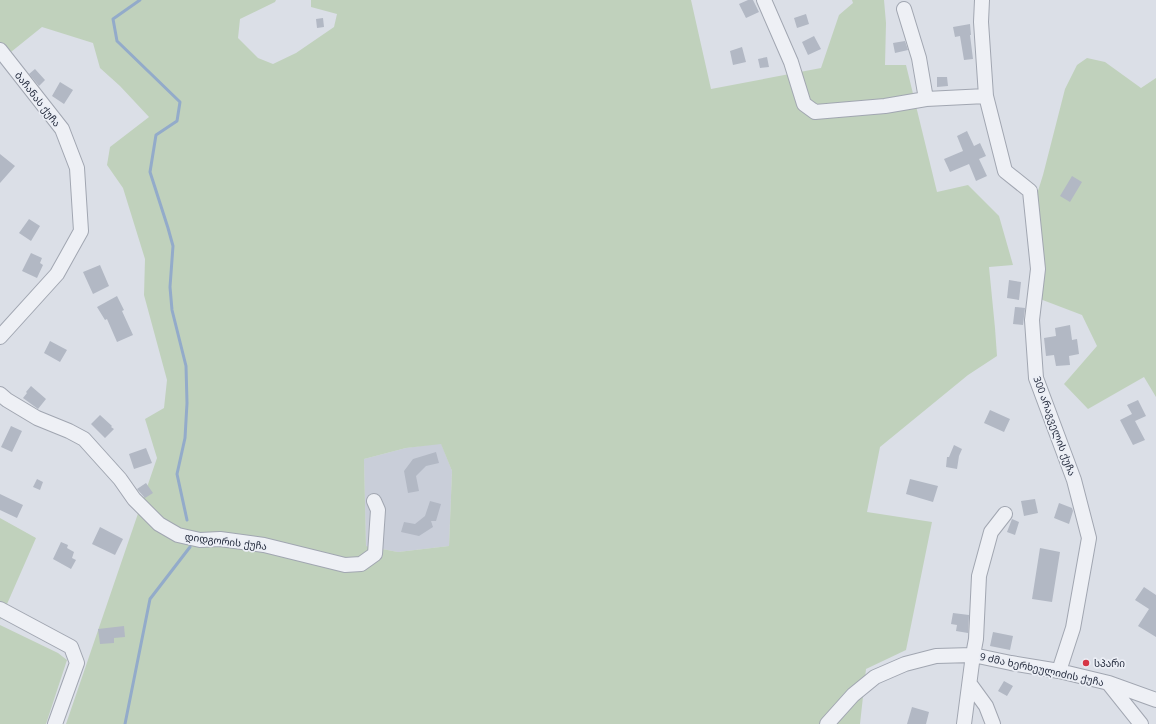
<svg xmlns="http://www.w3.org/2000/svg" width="1156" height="724" font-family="'Open Sans','Noto Sans Georgian',sans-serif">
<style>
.built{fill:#c9ced9}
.green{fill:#c0d1bc;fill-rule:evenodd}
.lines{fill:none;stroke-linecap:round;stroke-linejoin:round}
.stream{stroke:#93abca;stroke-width:3}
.building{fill:#b2b8c4}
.minor-casing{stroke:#a1a6b1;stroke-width:16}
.minor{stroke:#eef0f5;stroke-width:14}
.poi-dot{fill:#d63646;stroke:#ebeef5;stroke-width:1.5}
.labels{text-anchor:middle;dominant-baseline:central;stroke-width:3.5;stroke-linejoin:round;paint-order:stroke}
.street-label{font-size:10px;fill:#252c3e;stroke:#ebeef5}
.poi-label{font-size:10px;fill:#252c3e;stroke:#ebeef5;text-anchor:start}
</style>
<rect width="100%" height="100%" fill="#dbdfe7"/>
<path class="built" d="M 441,443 L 452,471 L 449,546 L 398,552 L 366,546 L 364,459 L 406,448 Z"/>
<path class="green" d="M 0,0 L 276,0 L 275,2 L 240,19 L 238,38 L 258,58 L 273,64 L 296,53 L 334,27 L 337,14 L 311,7 L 311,0 L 691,0 L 711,89 L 821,68 L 839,15 L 853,3 L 852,0 L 884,0 L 886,23 L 885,65 L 906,65 L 937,192 L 968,185 L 999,216 L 1013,265 L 989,267 L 995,328 L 997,356 L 968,375 L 880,447 L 867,512 L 932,522 L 906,650 L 866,669 L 860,724 L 66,724 L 157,458 L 145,419 L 164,408 L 167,380 L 144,295 L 145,259 L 123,188 L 107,165 L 110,147 L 149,117 L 120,86 L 100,68 L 93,43 L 42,27 L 6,56 L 0,46 ZM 441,444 L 452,471 L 449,546 L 398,552 L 366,546 L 364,459 L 406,448 Z
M 1087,58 L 1105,62 L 1141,88 L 1156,78 L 1156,397 L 1144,377 L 1088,409 L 1064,384 L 1097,346 L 1082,315 L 1040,299 L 1032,210 L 1043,175 L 1065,89 L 1077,65 Z
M 0,518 L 36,538 L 0,620 Z
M 0,625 L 58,653 L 67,660 L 46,724 L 0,724 Z"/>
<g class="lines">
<path class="stream" d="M 140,0 L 113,19 L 117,41 L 180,102 L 177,121 L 156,135 L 150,172 L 168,228 L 173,246 L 170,287 L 172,310 L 186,366 L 187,403 L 185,438 L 177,474 L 187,520
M 125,724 L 150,599 L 190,547"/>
</g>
<path class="building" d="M 748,0 L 753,0 L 759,12 L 746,18 L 739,4 Z
M 806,14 L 809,24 L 797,28 L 794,18 Z
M 323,18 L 324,27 L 317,28 L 316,19 Z
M 970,24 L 971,35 L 970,35 L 973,59 L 964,60 L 960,36 L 955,37 L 953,27 Z
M 814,36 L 821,49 L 808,55 L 802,42 Z
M 905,41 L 908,50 L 895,53 L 893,43 Z
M 742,47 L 746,62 L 733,65 L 730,51 Z
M 767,57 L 769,67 L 760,68 L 758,59 Z
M 35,69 L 45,80 L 39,86 L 29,74 Z
M 937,77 L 947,77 L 948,86 L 937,87 Z
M 60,82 L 73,90 L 64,104 L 52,96 Z
M 967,131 L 974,146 L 980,143 L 986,156 L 979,159 L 987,176 L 976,181 L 969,164 L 950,172 L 944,159 L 963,151 L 957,136 Z
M 0,154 L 15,166 L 0,183 Z
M 1072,176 L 1082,182 L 1070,202 L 1060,196 Z
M 29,219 L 40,226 L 31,241 L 19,233 Z
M 31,253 L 42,258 L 40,263 L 43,265 L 37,278 L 22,271 Z
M 100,265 L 109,286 L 93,294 L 83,272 Z
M 1009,280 L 1021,282 L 1019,300 L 1007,298 Z
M 117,296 L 124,310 L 122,311 L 133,335 L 117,342 L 107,319 L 105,320 L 97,307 Z
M 1015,307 L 1025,308 L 1023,325 L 1013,324 Z
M 1070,325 L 1072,340 L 1077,339 L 1079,354 L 1069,356 L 1070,365 L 1056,366 L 1054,355 L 1046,356 L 1044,338 L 1056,336 L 1055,328 Z
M 50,341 L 67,350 L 60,362 L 44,353 Z
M 31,386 L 46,399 L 38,409 L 23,398 L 27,393 L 26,392 Z
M 1138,400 L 1146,416 L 1135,421 L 1145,440 L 1133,445 L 1120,420 L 1132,414 L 1127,405 Z
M 990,410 L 1010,419 L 1004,432 L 984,423 Z
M 100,415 L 112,426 L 111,427 L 114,429 L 105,438 L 91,424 Z
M 11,426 L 22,431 L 12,452 L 1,447 Z
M 954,445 L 962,449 L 959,456 L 957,469 L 946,467 L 947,457 L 949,457 Z
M 146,448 L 152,463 L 134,469 L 129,454 Z
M 436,452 L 439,463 L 426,466 L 416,476 L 419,491 L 408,493 L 404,471 L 413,459 Z
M 37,479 L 43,482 L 40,490 L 33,487 Z
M 910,479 L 938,486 L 933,502 L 906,494 Z
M 146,483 L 153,493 L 145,498 L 137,489 Z
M 0,494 L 23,505 L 17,518 L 0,510 Z
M 1035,499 L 1038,513 L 1024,516 L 1021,501 Z
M 430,501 L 441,504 L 436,521 L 431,521 L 433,527 L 419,536 L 401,532 L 404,522 L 415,524 L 425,516 Z
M 1059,503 L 1072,508 L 1073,511 L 1069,524 L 1054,518 Z
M 1012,519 L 1019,522 L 1015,535 L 1007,532 Z
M 100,527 L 123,539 L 115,555 L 92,544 Z
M 61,542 L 68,545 L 67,548 L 74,552 L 72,558 L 76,560 L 71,569 L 53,559 Z
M 1040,548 L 1060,552 L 1052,602 L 1032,599 Z
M 1144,587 L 1156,595 L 1156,637 L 1138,626 L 1149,609 L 1135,600 Z
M 953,613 L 969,615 L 968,633 L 956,631 L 957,625 L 951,624 Z
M 124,626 L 125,637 L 114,638 L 114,643 L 100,644 L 98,629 Z
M 993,632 L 1013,636 L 1010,650 L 990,646 Z
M 1004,681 L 1013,686 L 1007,696 L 998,691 Z
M 912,707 L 929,712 L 926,724 L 907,724 Z"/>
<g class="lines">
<defs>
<path id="minor" d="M 764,0 L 791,62 L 804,104 L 815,112 L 885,106 L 926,99 L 986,96
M 982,0 L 981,22 L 986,96 L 1005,171 L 1030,191 L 1038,269 L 1032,320 L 1036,378 L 1074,480 L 1089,538 L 1073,628 L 1059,671
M 904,9 L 919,58 L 926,99
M 0,50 L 62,129 L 77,168 L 81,231 L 57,274 L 0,337
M 0,394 L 7,400 L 37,418 L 69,431 L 84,439 L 120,479 L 134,499 L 159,524 L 178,535 L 200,540 L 220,539 L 264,545 L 345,565 L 361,564 L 375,554 L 378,510 L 374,501
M 0,609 L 71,647 L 77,663 L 55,724
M 970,684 L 986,706 L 993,724
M 1109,684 L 1141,724
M 827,724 L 853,695 L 875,677 L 905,664 L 936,656 L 973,655 L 1011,663 L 1059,671 L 1109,683 L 1156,700
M 964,724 L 973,655 L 976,639 L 979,576 L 991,532 L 1005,514"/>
</defs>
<use href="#minor" class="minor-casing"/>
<use href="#minor" class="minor"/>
</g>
<circle class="poi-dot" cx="1086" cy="663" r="4"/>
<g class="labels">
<g class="street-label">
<text transform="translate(38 99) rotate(52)">ბაჩანას ქუჩა</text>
<text transform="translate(1055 426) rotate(70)">300 არაგველის ქუჩა</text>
<text transform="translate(226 541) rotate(7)">დიდგორის ქუჩა</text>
<text transform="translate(1042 669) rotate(12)">9 ძმა ხერხეულიძის ქუჩა</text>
</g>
<g class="poi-label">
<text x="1094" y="663">სპარი</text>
</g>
</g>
</svg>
